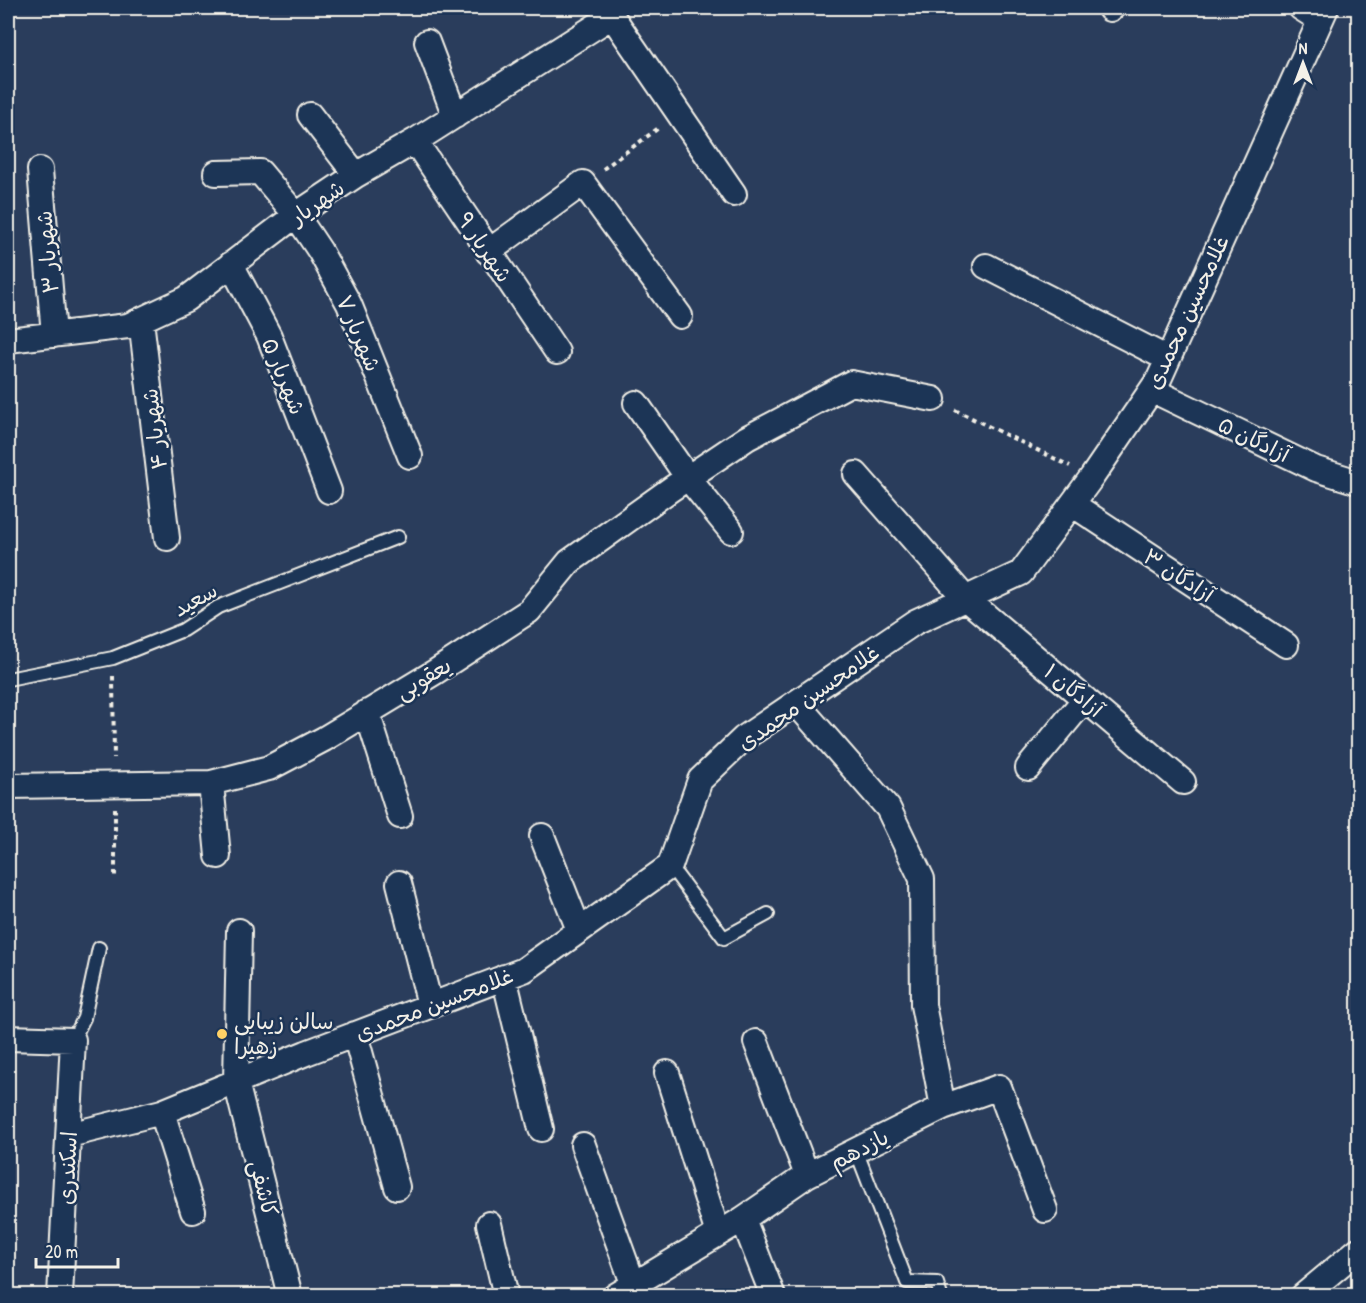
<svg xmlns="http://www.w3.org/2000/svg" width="1366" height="1303" font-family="'Patrick Hand','Playpen Sans Arabic',sans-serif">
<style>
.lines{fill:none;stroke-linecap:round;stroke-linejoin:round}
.service-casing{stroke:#f4f1e8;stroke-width:16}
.minor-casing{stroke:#f4f1e8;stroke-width:28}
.path{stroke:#f4f1e8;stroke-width:4;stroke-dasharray:4.5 4.5;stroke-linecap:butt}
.service{stroke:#1d3557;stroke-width:12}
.minor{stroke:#1d3557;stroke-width:24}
.poi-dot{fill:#ffd166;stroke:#1d3557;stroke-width:2}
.labels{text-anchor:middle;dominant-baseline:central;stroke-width:5;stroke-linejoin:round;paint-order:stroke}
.street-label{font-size:22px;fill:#f4f1e8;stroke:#1d3557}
.poi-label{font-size:22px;fill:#f4f1e8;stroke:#1d3557;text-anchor:start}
</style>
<rect width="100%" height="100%" fill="#2a3d5c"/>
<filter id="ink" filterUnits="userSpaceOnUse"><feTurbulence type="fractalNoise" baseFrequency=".0167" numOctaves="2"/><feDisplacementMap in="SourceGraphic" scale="12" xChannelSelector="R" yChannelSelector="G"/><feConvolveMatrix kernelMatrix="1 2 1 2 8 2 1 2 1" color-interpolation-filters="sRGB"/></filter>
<g filter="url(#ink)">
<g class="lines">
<defs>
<path id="service" d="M 8,679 L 113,658 L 183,630 L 218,607 L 398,537
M 670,866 L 724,938 L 768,914
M 73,1040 L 84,1018 L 99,948
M 856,1150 L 907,1282 L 937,1283 L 941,1296"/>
<path id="minor" d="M 1301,8 L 1320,20
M 1110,9 L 1112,8
M 427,42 L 455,116
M 310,115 L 356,175
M 415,141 L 557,352
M 40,170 L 54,335
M 216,173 L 260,172 L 296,215 L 320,251 L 349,304 L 410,456
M 488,252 L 583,183 L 680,316
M 231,264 L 269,336 L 329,491
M 986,266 L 1168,359
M 141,320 L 167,538
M 8,340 L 128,326 L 186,299 L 296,215 L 356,175 L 415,141 L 612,16 L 734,194
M 1152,390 L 1316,469 L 1358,482
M 636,403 L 688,478 L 731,531
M 856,474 L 965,598 L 1183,782
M 1072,504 L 1286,645
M 796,703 L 888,808 L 922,879 L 923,1005 L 943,1107
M 367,712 L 400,816
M 1028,768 L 1085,699
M 211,783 L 218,856
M 8,786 L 211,783 L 269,768 L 324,739 L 435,672 L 529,611 L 569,562 L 671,489 L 747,438 L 851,383 L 933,399
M 542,836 L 579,930
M 399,883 L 430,1005
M 239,931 L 236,1082 L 290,1296
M 504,977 L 541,1129
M 355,1034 L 397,1187
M 8,1038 L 73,1040 L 60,1296
M 756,1042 L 807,1175
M 667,1073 L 718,1234
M 162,1112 L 193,1211
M 69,1135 L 162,1112 L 306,1053 L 524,970 L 670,866 L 700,780 L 744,738 L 915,622 L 1021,573 L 1092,477 L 1159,379 L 1326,8
M 583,1145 L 634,1286
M 743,1219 L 773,1296
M 489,1224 L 506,1296
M 615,1296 L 743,1219 L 807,1175 L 943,1107 L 999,1087 L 1045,1210
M 1303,1296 L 1358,1250"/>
</defs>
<use href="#service" class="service-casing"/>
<use href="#minor" class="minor-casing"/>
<path class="path" d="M 603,169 L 660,127
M 955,410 L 1070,466
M 113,676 L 114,758
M 115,808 L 115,876"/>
<use href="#service" class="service"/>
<use href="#minor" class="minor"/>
</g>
</g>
<circle class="poi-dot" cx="222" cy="1034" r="6"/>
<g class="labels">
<g class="street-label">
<text transform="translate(317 202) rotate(-35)">شهریار</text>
<text transform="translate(485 247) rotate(56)">شهریار ۹</text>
<text transform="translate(47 252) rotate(-95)">شهریار ۳</text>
<text transform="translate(1187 312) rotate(-65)">غلامحسین محمدی</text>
<text transform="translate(359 333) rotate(67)">شهریار ۷</text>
<text transform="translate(284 376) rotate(68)">شهریار ۵</text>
<text transform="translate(154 429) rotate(-97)">شهریار ۴</text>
<text transform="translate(1254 439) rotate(26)">آزادگان ۵</text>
<text transform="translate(1179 575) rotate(33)">آزادگان ۳</text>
<text transform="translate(195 599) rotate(-29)">سعید</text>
<text transform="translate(423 678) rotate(-31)">یعقوبی</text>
<text transform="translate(1074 690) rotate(40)">آزادگان ۱</text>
<text transform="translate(808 697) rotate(-35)">غلامحسین محمدی</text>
<text transform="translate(434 1004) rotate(-21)">غلامحسین محمدی</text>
<text transform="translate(859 1149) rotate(-27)">یازدهم</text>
<text transform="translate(67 1168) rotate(-87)">اسکندری</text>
<text transform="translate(264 1188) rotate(76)">کاشفی</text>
</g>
<g class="poi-label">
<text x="234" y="1021">سالن زیبایی<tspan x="234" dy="25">زهیرا</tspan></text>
</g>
</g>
<rect width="1366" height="1303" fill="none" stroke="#1d3557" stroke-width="30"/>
<rect x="15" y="15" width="1336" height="1273" fill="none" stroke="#f4f1e8" stroke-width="2" filter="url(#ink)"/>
<g transform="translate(1303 63)" stroke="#1d3557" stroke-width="4.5" paint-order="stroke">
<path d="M0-4.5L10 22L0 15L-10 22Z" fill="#f4f1e8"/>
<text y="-9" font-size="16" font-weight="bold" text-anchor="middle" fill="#f4f1e8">N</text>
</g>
<path d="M36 1258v9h82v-9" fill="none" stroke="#f4f1e8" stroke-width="3"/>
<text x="45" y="1258" font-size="18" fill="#f4f1e8" stroke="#1d3557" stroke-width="4.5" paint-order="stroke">20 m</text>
</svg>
